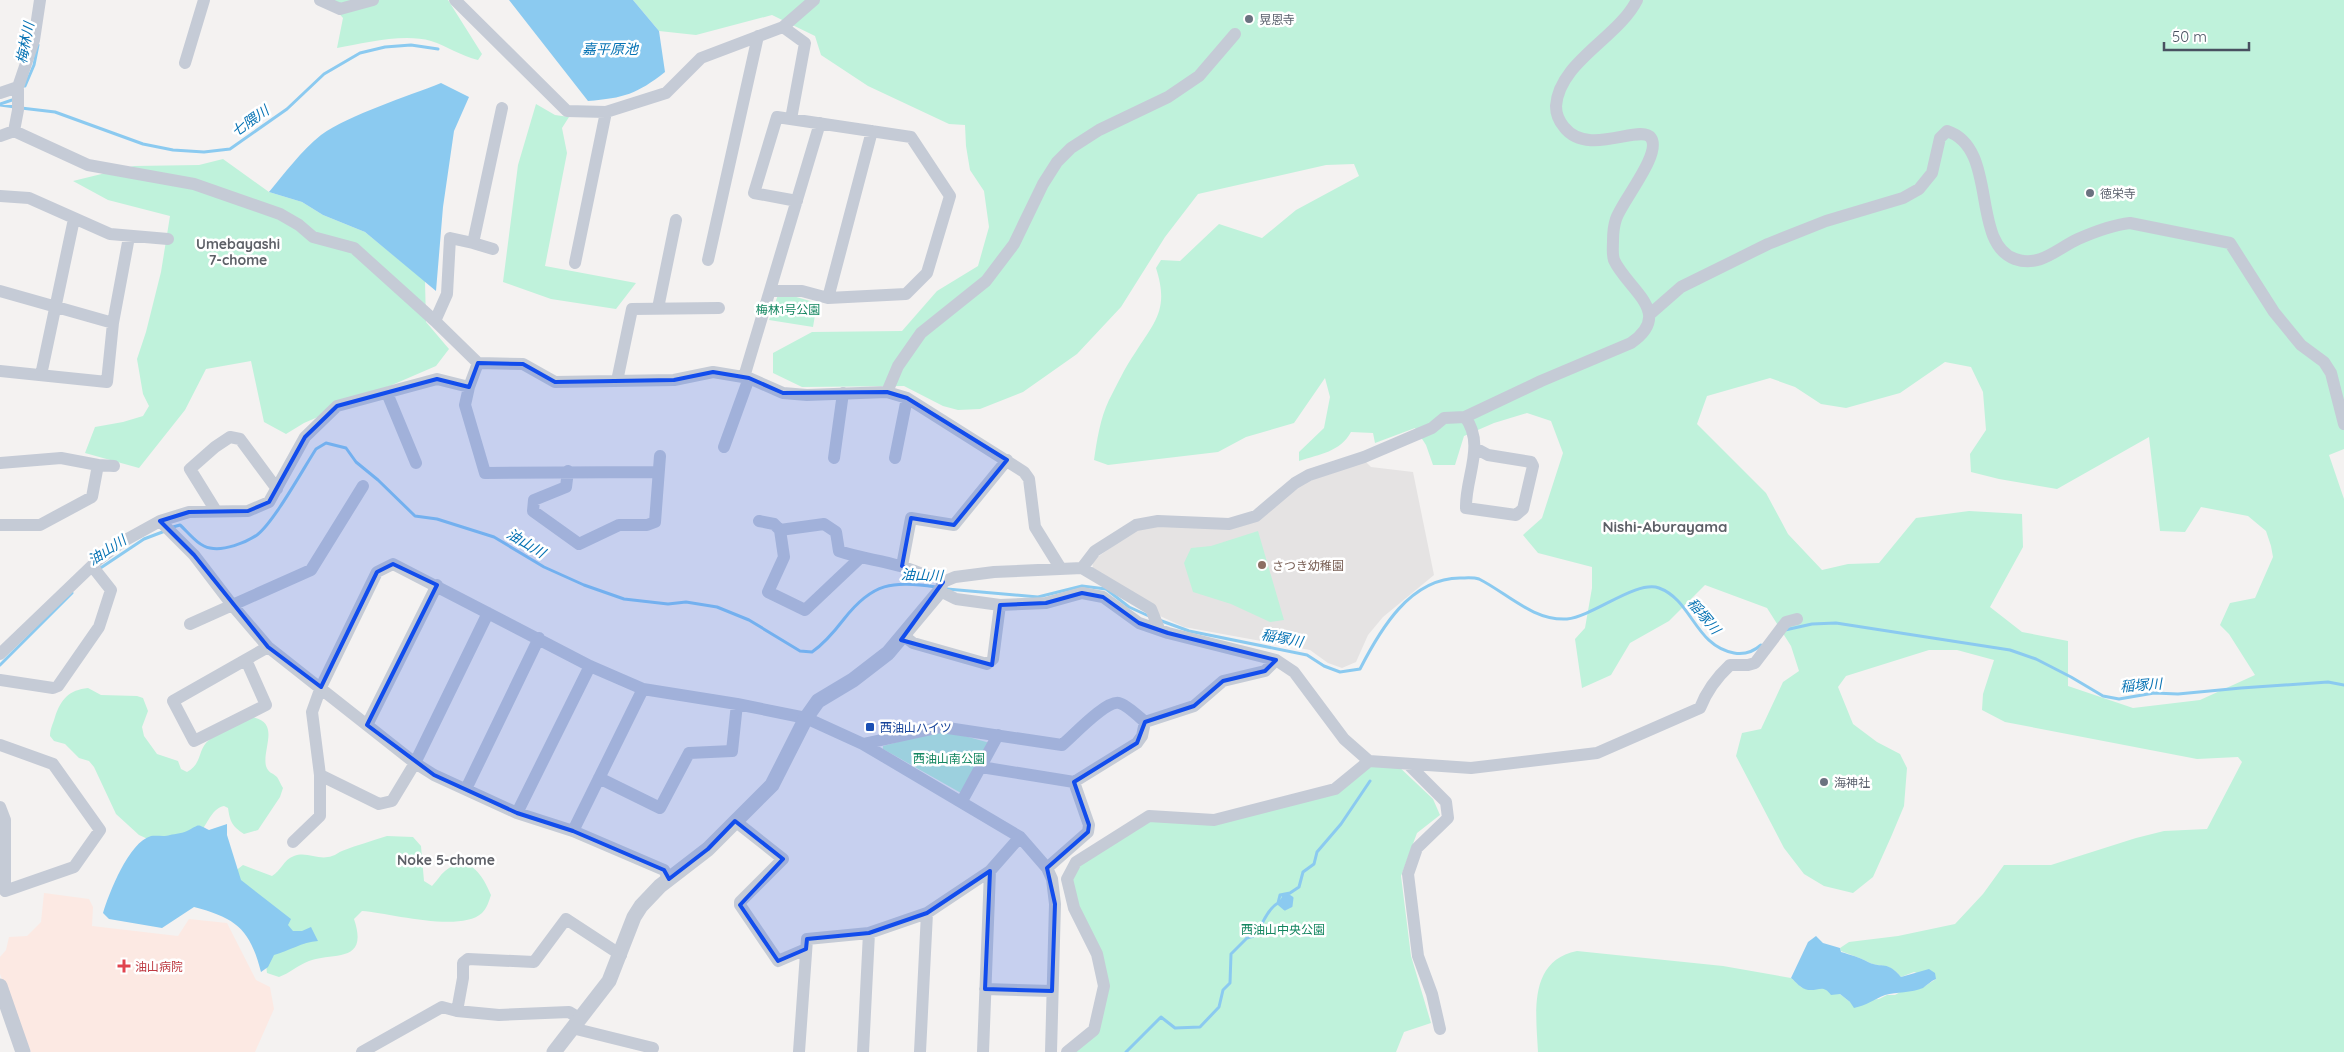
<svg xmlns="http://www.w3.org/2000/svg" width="2344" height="1052" font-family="Quicksand,'Noto Sans JP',sans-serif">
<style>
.education{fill:#e5e3e3}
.medical{fill:#fce9e3}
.green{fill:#bff2db;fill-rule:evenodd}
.water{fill:#8bcaf0}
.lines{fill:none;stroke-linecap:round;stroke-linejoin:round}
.stream{stroke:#8bcaf0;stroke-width:3}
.minor{stroke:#c5cbd6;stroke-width:12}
.tertiary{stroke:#c5cbd6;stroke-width:15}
.marked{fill:#124dec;fill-opacity:0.2;stroke:#124dec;stroke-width:4;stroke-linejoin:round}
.worship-dot{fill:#6b7280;stroke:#fff;stroke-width:2}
.education-dot{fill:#8d6e63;stroke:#fff;stroke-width:2}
.transit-dot{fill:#1a4fb4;stroke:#fff;stroke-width:2}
.health-dot{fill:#e0444e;stroke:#fff;stroke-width:2}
.labels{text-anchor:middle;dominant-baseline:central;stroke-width:5;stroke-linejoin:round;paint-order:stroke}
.worship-label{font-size:12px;fill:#5b616d;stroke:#fff;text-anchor:start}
.park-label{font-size:12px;fill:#148660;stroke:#fff}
.education-label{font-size:12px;fill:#785e54;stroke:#fff;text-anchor:start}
.transit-label{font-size:12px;fill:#164399;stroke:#fff;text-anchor:start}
.health-label{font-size:12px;fill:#be3a42;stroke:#fff;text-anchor:start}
.water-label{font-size:14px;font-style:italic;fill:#0773b4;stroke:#fff}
.neighbourhood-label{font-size:14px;font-weight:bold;fill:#5d6067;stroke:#fff}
.quarter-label{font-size:15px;font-weight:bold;fill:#5d6067;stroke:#fff}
</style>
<rect width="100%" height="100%" fill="#f4f2f1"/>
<path class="education" d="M 1365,461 L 1371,467 L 1413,472 L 1434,575 L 1383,617 L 1368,635 L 1356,662 L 1342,668 L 1328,663 L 1310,650 L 1184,627 L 1160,616 L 1093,568 L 1092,561 L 1137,529 L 1160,524 L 1225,529 L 1298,485 Z"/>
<path class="medical" d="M 44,893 L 89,899 L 93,907 L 92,926 L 178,936 L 189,919 L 227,923 L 256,980 L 270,987 L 274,1009 L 255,1052 L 31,1052 L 0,974 L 0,957 L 6,950 L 9,937 L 27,936 L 41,922 Z"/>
<path class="green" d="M 327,0 L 448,0 L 482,54 L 478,60 C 461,56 447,46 431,41 C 404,33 364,43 337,48 L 343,18 Z
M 633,0 L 2344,0 L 2344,449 L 2329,455 L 2344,499 L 2344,1052 L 1538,1052 C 1536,1013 1528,961 1577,951 L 1723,966 L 1791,978 L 1801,987 L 1809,990 L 1821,987 L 1840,994 L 1850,1002 L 1879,999 L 1887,995 L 1895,995 L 1902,991 L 1922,988 L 1936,979 L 1914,972 L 1901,977 C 1887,961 1882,969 1868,962 C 1859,957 1851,955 1841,951 L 1840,948 L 1849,942 L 1898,936 L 1955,924 L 1983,894 L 2004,865 L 2051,865 L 2136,838 L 2164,831 L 2207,829 L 2242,762 L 2238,757 L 2197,759 L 2005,722 L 1982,710 L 1983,694 L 1994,660 L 1957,650 L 1929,650 L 1846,676 L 1838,687 L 1853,724 L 1877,742 L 1900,754 L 1907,768 L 1904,806 L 1891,837 L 1873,877 L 1853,893 L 1824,886 L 1804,874 L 1784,848 L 1736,756 L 1742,733 L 1761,729 L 1783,682 L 1799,671 L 1791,646 L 1767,608 L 1705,585 L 1669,621 L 1630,643 L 1611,675 L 1582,688 L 1575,639 L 1585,628 L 1592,588 L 1592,567 L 1538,553 L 1523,535 L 1542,518 L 1563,453 L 1551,421 L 1527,413 L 1494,423 L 1464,436 L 1455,465 L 1433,465 L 1426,445 L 1415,428 L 1375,443 L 1373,433 L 1351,432 C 1340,452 1320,454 1299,461 L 1299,452 L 1324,428 L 1330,397 L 1325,378 L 1294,423 L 1246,437 L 1218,452 L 1108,465 L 1094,460 C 1097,440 1100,419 1109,400 C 1117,385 1125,367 1135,353 C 1156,320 1169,309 1156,268 L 1161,260 L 1180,261 L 1219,224 L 1262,238 L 1296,210 L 1359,176 L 1354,164 L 1326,165 L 1198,194 L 1165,237 L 1121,307 L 1077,354 L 1023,392 L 980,409 L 958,410 L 943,406 L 904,386 L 802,387 L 773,373 L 773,353 L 812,332 L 902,331 L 937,291 L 978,266 L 989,227 L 984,191 L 970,170 L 966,146 L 965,125 L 949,124 L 868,86 L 821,55 L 815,36 L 772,15 L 696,35 L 659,31 ZM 1945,362 L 1971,367 L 1983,392 L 1986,430 L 1970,454 L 1971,472 L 1999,479 L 2057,489 L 2149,437 L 2160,531 L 2185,532 L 2201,507 L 2248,516 L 2266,531 L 2271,546 L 2273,557 L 2255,598 L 2230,603 L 2220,625 L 2229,634 L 2255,675 L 2200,700 L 2133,708 L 2068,686 L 2068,641 L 2022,632 L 1990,607 L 2023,547 L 2022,514 L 1969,511 L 1916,518 L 1879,563 L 1848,564 L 1822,570 L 1788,534 L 1766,493 L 1697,424 L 1707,396 L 1770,378 L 1795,387 L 1821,404 L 1846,408 L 1900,393 Z
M 536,104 L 555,115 L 569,117 L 562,128 L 567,153 L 545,266 L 636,283 L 616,309 L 551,299 L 503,282 L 518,165 Z
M 223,159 L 269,192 L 302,202 L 323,215 L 365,232 L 425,281 L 426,322 L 449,349 L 436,366 L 304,423 L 286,434 L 264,422 L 251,361 L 206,369 L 185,410 L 139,468 L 85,453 L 95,427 L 123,422 L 143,416 L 149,406 L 143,394 L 137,359 L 146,332 L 161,272 L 170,216 L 108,200 L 73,181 L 134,166 L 199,165 Z
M 779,292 L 817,303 L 813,327 L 769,320 Z
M 1258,531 L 1284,620 L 1270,622 L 1231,604 L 1193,592 L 1184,563 L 1191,548 L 1211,546 Z
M 88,688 L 101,695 L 137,696 L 143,698 L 148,711 L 142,727 L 144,736 L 157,754 L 178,761 L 181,769 L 187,772 C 203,763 197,750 209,740 C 221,730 239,724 252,717 C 281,722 262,749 266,766 C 268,773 273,773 277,777 C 279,780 281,785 283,788 L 280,797 L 258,830 L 244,834 C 232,826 230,822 228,808 L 224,806 C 213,808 208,822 202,830 L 150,840 L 139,835 L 116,814 L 94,767 L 89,761 L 79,758 L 65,744 L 54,741 L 50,736 C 50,729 53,724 55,717 C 61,699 69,690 88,688 Z
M 943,730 L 990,743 L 961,793 L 883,749 L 883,746 Z
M 1369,761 L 1395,763 L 1433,799 L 1440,815 L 1417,833 L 1401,876 L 1411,956 L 1431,1023 L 1404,1032 L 1396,1052 L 1067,1052 L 1094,1030 L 1104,986 L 1067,879 L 1076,862 L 1149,816 L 1214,820 L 1335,789 Z
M 387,836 L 413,837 L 421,846 L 424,881 L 432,886 C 437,881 440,875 445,871 C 469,851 483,876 491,895 C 489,901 487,908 482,913 C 460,933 390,913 362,911 L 354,919 C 369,964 334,952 309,961 C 298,965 290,973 279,977 L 267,973 L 265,957 L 288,933 L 253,896 L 234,872 L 243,865 L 272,876 C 281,871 283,860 294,856 C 307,851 319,861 332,856 C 336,855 339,852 342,851 C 357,845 372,841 387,836 Z"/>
<path class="water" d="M 509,0 L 633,0 L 659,31 L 665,72 C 637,94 624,98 588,101 Z
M 441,83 L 469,97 L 454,131 L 443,207 L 436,291 L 365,232 L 323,215 L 302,202 L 269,192 C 285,173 301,151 321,135 C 351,114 406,97 441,83 Z
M 227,824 L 227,835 L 241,880 L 291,919 L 288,925 L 293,931 L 302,931 L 311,927 L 318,941 C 302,942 289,951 274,955 L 268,967 L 261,972 C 250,929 236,918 194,907 L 162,928 L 109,919 L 103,913 C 109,893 129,842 151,836 C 157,835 164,837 170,835 C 175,834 184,833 189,830 C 200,824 197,824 209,830 Z
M 1816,936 L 1823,943 L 1840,948 L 1841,952 C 1851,955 1859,957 1868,962 C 1883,969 1887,960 1901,977 L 1929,969 L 1935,973 L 1936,979 C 1931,981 1927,985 1923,988 C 1912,993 1896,992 1885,995 C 1873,1000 1867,1005 1854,1008 L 1850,1002 L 1840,994 L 1831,995 C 1823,984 1819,991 1808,990 C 1801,989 1796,982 1791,978 L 1808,942 Z"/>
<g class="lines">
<path class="stream" d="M 25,86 L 34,65 L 38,45
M 0,104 L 15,99
M 0,105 L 15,107
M 21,108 L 55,112 L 143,144 L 173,150 L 204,152 L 230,149 L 287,109 L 324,74 L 360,53 L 385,47 L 411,45 L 438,49
M 173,527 L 180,525 C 188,532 198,546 210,548 C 224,551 245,543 257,535 C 274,522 303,469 316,449 L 326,443 L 346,448 L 356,462 L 378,480 L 415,516 L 437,519 L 494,537 L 544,567 L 584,585 L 624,599 L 668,604 L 686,602 L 717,607 L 749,620 L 800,651 L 812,652 C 825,643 834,632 844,619 C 873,582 892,581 936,587
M 99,569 L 144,539 L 165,531
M 947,589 L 1038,597 L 1082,586 L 1106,589 L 1129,607 L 1151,617
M 1159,620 L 1189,631 L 1307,655 L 1324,666 L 1340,672 L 1360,669 C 1380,630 1410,578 1460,578 C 1466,578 1473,577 1479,579 C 1507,593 1533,621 1567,619 C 1594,616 1636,580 1659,588 C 1692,600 1695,646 1734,653 C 1745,655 1753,652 1761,645
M 1785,630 L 1812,624 L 1836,623 L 2010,650 L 2036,659 L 2071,677 L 2103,696 L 2119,699 L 2154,693 L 2178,694 L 2241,688 L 2328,682 L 2344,685
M 0,665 L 72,593
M 1279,901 L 1281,905 L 1286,907 L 1290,905 L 1291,900 L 1284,896 L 1281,902 L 1285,905 L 1289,902 L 1286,898 L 1283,901 L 1286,903 L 1286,901
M 1278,903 L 1285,909 L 1291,906 L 1292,898 L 1286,894
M 1126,1052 L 1161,1017 L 1175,1028 L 1200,1027 L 1219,1007 L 1223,990 L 1230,983 L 1231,954 L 1247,938 L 1257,935 C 1261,925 1269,908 1278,903 L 1280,895 L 1290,893 L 1299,887 L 1303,872 L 1314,864 L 1317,852 L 1341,824 L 1370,781"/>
<path class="minor" d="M 320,0 L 340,9 L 373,0
M 455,0 L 567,111 L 606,112 L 666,93 L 701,58 L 783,27 L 805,43 L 791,119
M 783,27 L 814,0
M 185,63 L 204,0
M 0,93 L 18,87 L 34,40 L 40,0
M 14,131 L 18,110 L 18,87
M 0,136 L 14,131 L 88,165 L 194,184 L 280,214 L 299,225 L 313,237 L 354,248 L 435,321
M 0,196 L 29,198 L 110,234 L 168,239
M 473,243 L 493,249
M 708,260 L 758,36
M 575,263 L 606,112
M 0,291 L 113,323
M 771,291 L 802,291 L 828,298 L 906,294 L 927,273 L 950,196 L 911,137 L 777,117 L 754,193 L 797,201
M 828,298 L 872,131
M 658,308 L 676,220
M 1649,315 L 1681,287 L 1768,244 L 1826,221 L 1903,198 L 1919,189 L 1932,173 L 1940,138 L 1947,131 C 1999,148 1970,243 2015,259 C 2040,268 2058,248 2078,239 C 2094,232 2112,225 2130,223 L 2230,243 L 2274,312 L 2301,345 L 2324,362 L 2331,373 L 2344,424
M 478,363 L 435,321 L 447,294 L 450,238 L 473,243 L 502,108
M 0,371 L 107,382 L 113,323 L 129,237
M 41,375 L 74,219
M 744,377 L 820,123
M 617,381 L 632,309 L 719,308
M 887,392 L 898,366 L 921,333 L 986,281 L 1014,244 L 1043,184 L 1057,162 L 1071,148 L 1099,130 L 1168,97 L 1199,76 L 1235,34
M 387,393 L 416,463
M 1465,417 L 1541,381 L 1631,343 C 1675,313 1627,289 1614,260 C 1612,254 1613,247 1613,241 C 1613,234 1614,225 1616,219 C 1622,201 1662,154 1651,138 C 1641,123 1588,158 1564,127 C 1559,121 1556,114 1556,106 C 1559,62 1618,38 1637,0
M 724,447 L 749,378
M 834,458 L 843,393
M 895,458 L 907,398
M 0,463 L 61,458 L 98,465 L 92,497 L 40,525 L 0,525
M 98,465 L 114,466
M 568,471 L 566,487 L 534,500 L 533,511 L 579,544 L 619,525 L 647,525 L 655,522 L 660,456
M 658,472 L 485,473 L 465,405 L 469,387 L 478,363 L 523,364 L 555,382 L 674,380 L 713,372 L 749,378 L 783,393 L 807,395 L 887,392 L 907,398 L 1024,472 L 1029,479 L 1035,527 L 1061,569
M 216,511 L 190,469 L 215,447 L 230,437 L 240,439 L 277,489
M 160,521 L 194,555 L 233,606 L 268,647 L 415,763 L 434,775 L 517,813 L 573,831 L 664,870 L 669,879
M 759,521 L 774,524 L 780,530 L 784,557 L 768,592 L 805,610 L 860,558
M 780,530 L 824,524 L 836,532 L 839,551 C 859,558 880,560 900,566 C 916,570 919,576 937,575 L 943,582
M 902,566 L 911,518 L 954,525 L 1007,460
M 1082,568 L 1095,551 L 1136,525 L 1158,521 L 1229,524 L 1256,516 L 1295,483 L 1309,475 L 1364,457 L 1432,428 L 1444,418 L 1465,417 C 1486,445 1465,477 1466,508 L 1516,515 L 1523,509 L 1533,466 L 1531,462 L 1488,455 L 1475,448
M 943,582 L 940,591 L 956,599 L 1000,605 L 1046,603 L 1082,593 L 1103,597 L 1139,623 L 1168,633 L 1276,660 L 1294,672 L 1344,739 L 1369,761 L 1471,768 L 1597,753 L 1700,708 C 1707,690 1716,678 1730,665 L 1748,665 L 1755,663 L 1786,622 L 1797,619
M 943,582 L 955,577 L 994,572 L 1082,568 L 1151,609 L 1159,629
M 190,624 L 311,570 L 363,486
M 904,636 L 913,643 L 987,664 L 993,659 L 1000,605
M 0,654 L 98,560 L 122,542 L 160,521 L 189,512 L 248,511 L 269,502 L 305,437 L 337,406 L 437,379 L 469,387
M 246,660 L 266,705 L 194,741 L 173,701 L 268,647
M 0,680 L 53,688 L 58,686 L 99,627 L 111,590 L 92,566
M 367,725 L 437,585
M 863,744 L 941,727 L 1062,745 C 1073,736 1106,700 1119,703 C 1127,705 1138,716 1145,722 L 1194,706 L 1223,681 L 1265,671 L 1276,660
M 0,745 L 53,764 L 100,830 L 74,867 L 5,891 L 5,820 L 0,807
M 1408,764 L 1446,802 L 1448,818 L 1417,848 L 1408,874 L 1418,956 L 1432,994 L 1440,1029
M 981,767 L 1074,782 L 1137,743 L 1142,736 L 1145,722
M 320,775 L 379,804 L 392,801 L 415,763 L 488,613
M 599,778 L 660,808 L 689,753 L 732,751 L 737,704
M 466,789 L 539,638
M 962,801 L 998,735
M 517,813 L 590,666
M 735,821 L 783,859 L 740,902 L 740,905 L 778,961 L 806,949
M 573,831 L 643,689
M 293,842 L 320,816 L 320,775 L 312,712 L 321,687 L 377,572 L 393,564 L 590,666 L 643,689 L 737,704 L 806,718 L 863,744 L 1020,837 L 1047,868 L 1052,879 L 1055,904 L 1051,1052
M 1047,868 L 1088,832 L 1089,825 L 1074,782
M 985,989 L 1052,991
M 457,1011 L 463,978 L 463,963 L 468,959 L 534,962 L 566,919 L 621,955
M 572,1028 L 653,1048
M 362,1052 L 442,1007 L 457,1011 L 499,1015 L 569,1012 L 579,1018
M 799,1052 L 807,939 L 869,933 L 927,913 L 990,871 L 1020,837
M 863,1052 L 869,933
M 920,1052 L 927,913
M 983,1052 L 990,871
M 1067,1052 L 1094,1030 L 1104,986 L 1097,954 L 1074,908 L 1067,879 L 1076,862 L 1149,816 L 1214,820 L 1335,789 L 1369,761"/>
<path class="tertiary" d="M 0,986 L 23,1052
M 554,1052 L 609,981 L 634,917 L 641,906 L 660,886 L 708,849 L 772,785 L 806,718 L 818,701 L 853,680 L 888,653 L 940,591"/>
</g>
<path class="marked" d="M 478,363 L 523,364 L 555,382 L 674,380 L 713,372 L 749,378 L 783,393 L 887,392 L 907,398 L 1007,460 L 954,525 L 911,518 L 902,566 L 922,576 L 937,575 L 943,582 L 901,640 L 992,665 L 1000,605 L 1046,603 L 1082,593 L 1103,597 L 1139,623 L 1168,633 L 1276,660 L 1265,671 L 1223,681 L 1194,706 L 1145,722 L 1137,743 L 1074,782 L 1089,825 L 1088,832 L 1047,868 L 1055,904 L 1052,991 L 985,989 L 990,871 L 927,913 L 869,933 L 807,939 L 806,949 L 778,961 L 740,905 L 783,859 L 735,821 L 708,849 L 669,879 L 664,870 L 573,831 L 517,813 L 434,775 L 367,725 L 437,585 L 393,564 L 377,572 L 321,687 L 268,647 L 194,555 L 160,521 L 189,512 L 248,511 L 269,502 L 305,437 L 337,406 L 437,379 L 469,387 Z"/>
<g class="worship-dot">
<circle cx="1249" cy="19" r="5"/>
<circle cx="2090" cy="193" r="5"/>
<circle cx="1824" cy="782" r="5"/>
</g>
<circle class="education-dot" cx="1262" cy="565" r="5"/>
<rect class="transit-dot" x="865" y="722" width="10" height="10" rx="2.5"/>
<path class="health-dot" d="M121.5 958.5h5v5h5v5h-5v5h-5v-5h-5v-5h5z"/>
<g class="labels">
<g class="worship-label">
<text x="1259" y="19">晃恩寺</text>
<text x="2100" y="193">徳栄寺</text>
<text x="1834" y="782">海神社</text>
</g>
<g class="park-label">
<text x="788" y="309">梅林1号公園</text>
<text x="949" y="758">西油山南公園</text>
<text x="1283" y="929">西油山中央公園</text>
</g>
<g class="education-label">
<text x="1272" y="565">さつき幼稚園</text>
</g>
<g class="transit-label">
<text x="880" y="727">西油山ハイツ</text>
</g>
<g class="health-label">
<text x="135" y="966">油山病院</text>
</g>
<g class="water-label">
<text transform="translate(25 43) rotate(-79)">梅林川</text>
<text x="610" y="49">嘉平原池</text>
<text transform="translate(250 121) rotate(-35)">七隈川</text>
<text transform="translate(526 543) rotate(31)">油山川</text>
<text transform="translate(107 550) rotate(-33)">油山川</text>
<text transform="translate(922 575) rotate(2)">油山川</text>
<text transform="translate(1704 616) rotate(50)">稲塚川</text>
<text transform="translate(1282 638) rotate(11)">稲塚川</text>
<text transform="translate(2141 685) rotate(-4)">稲塚川</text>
</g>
<g class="neighbourhood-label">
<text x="238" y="244">Umebayashi<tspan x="238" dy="16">7-chome</tspan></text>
<text x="446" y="860">Noke 5-chome</text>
</g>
<g class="quarter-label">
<text x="1665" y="526">Nishi-Aburayama</text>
</g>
</g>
<path d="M2164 42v8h85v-8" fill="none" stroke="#485160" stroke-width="2.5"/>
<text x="2172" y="42" font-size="15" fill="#485160" stroke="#ffffff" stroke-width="4" paint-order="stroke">50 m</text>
</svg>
